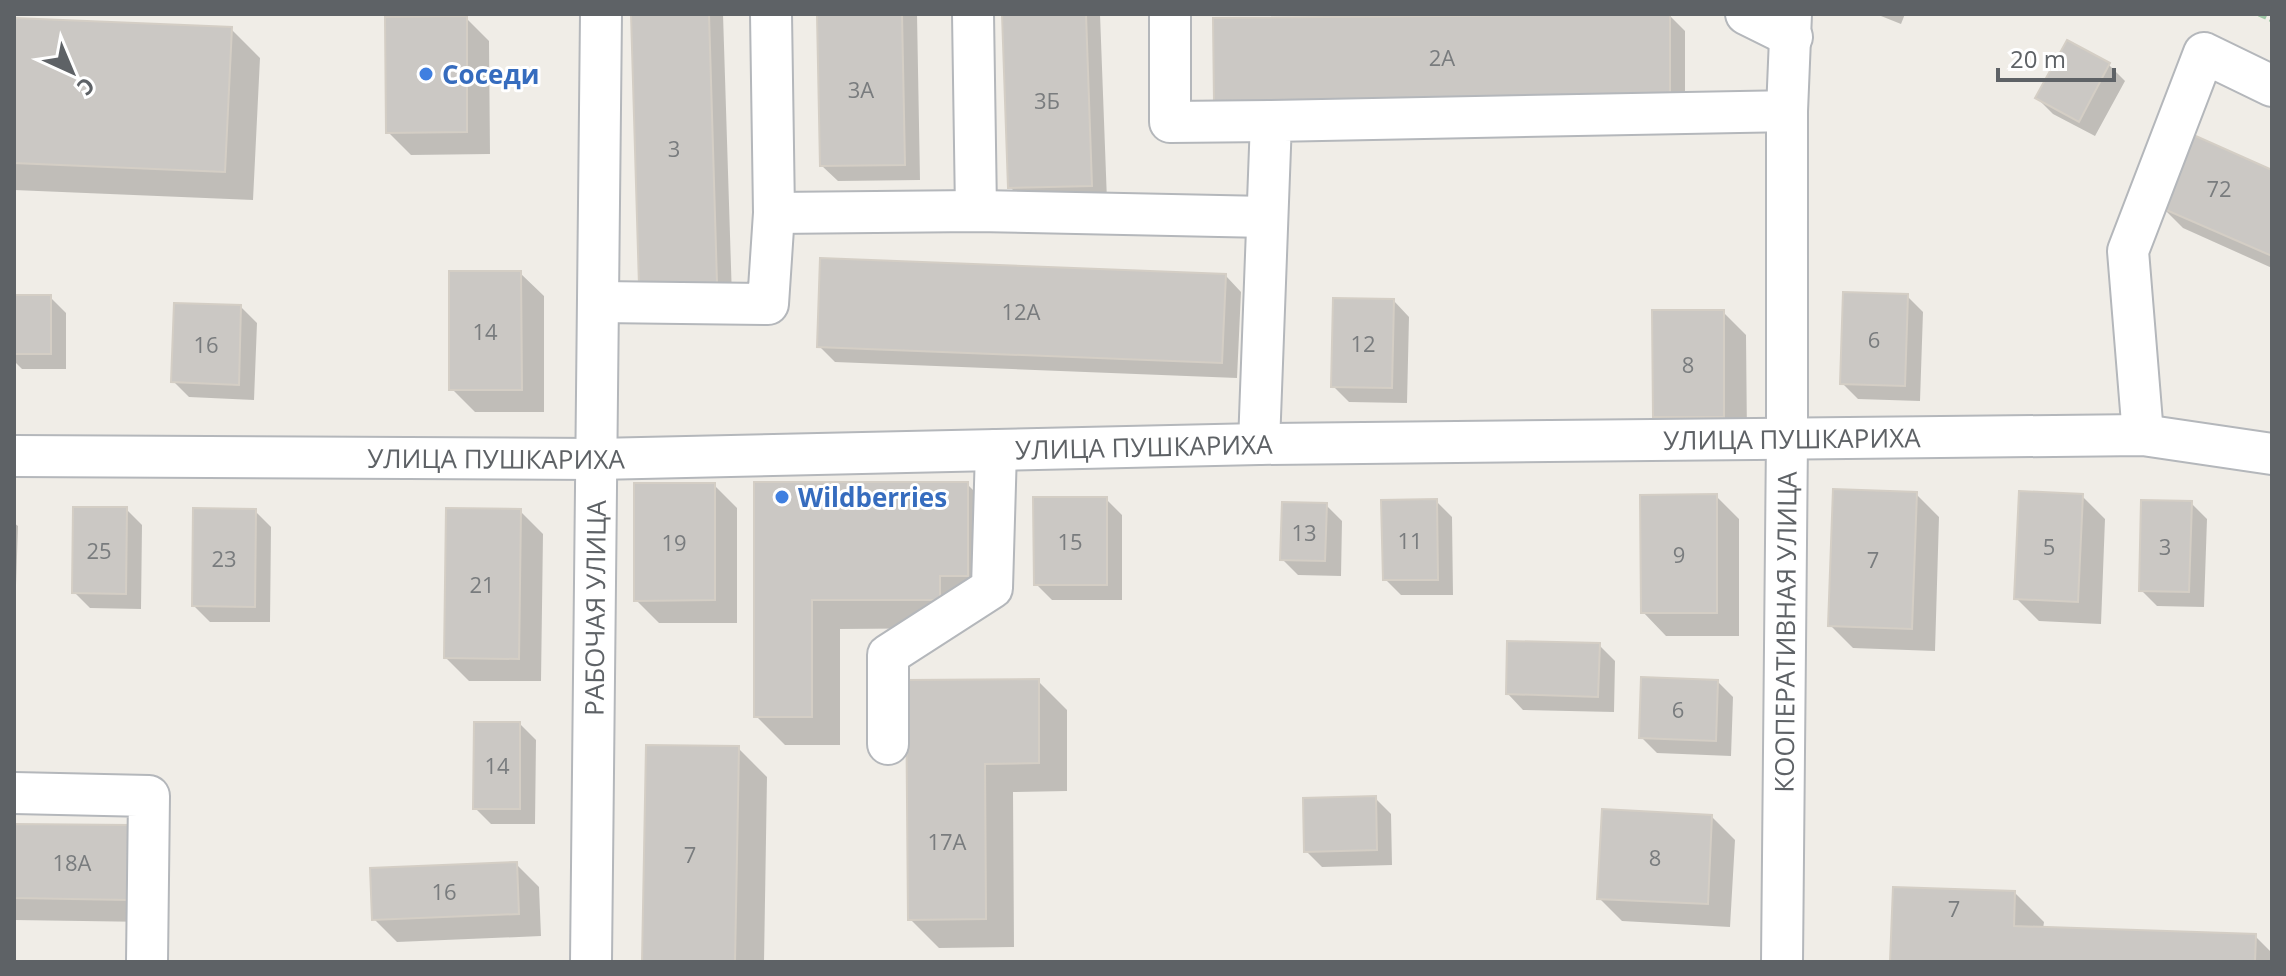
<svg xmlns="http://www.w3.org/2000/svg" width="2286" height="976" font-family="'Open Sans',sans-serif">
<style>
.shadow{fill:#0003}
.building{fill:#cbc8c4;stroke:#d4cec5;stroke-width:2}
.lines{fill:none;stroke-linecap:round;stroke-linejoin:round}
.minor-casing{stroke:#b4b7bb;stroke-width:44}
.path{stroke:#9ec7a6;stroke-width:5;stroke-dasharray:8 4;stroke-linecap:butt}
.minor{stroke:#fff;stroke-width:40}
.shop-dot{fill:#3f7fe0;stroke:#fff;stroke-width:3}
.labels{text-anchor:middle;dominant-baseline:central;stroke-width:6;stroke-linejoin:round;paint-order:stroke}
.number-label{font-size:22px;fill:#797c7e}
.shop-label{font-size:26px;font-weight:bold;fill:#366cbe;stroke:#fff;text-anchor:start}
.street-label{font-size:26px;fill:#5e6266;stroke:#fff}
</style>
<rect width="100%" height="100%" fill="#f0ede7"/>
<path class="shadow" d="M 633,14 L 723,14 L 732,298 L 657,301 Z
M 819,14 L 917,14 L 920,180 L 838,181 L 822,166 Z
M 1004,14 L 1100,14 L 1107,201 L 1026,203 L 1010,187 Z
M 1876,14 L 1905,14 L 1901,24 Z
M 1669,15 L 1685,31 L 1685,111 L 1232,117 Z
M 466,18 L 489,41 L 490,154 L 411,155 L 388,132 Z
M 14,20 L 231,29 L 260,58 L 253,200 L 14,190 Z
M 2109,65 L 2125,81 L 2095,136 L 2053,114 L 2037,98 Z
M 2272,172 L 2272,268 L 2183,228 L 2160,205 Z
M 520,273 L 544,296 L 544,412 L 475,412 L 452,389 Z
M 1226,276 L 1241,292 L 1237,378 L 835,362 L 819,346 Z
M 1907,296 L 1923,312 L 1920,401 L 1858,399 L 1842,383 Z
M 14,297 L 50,297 L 66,313 L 66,369 L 22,369 L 14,361 Z
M 1394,301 L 1409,317 L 1407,403 L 1349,402 L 1333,386 Z
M 241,307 L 257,323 L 254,400 L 189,397 L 173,381 Z
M 1723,312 L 1746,335 L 1747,439 L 1678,440 L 1655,417 Z
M 756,484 L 967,484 L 996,513 L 968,604 L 968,628 L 840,629 L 840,745 L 785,745 L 756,716 Z
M 714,485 L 737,508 L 737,623 L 659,623 L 636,600 Z
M 1916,494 L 1939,517 L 1935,651 L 1853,648 L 1830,625 Z
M 1716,496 L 1739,519 L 1739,636 L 1666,636 L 1643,612 Z
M 2082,496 L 2105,519 L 2101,624 L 2039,621 L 2016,598 Z
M 1106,499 L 1122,515 L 1122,600 L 1052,600 L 1036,584 Z
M 1436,501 L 1452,517 L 1453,595 L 1401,595 L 1385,579 Z
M 2191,503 L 2207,519 L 2204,607 L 2157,606 L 2141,590 Z
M 1326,505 L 1342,521 L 1341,576 L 1298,575 L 1282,559 Z
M 126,509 L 142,525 L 141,609 L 90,608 L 74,592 Z
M 255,511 L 271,527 L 270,622 L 210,622 L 194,606 Z
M 520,511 L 543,534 L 541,681 L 469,681 L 446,658 Z
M 14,523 L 18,526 L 15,615 L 14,615 Z
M 1599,645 L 1615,661 L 1614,712 L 1523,710 L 1508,694 Z
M 1038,681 L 1067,710 L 1067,791 L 1013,792 L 1014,947 L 939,948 L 910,919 L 908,682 Z
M 1717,681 L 1733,697 L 1731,756 L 1657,753 L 1641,737 Z
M 520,724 L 536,740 L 535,824 L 491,824 L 475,808 Z
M 738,748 L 767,777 L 764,962 L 644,962 Z
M 1375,798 L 1391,814 L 1392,865 L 1322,867 L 1306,851 Z
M 1712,817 L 1735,840 L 1730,927 L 1622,921 L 1599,898 Z
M 14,826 L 129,827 L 151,922 L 14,920 Z
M 516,864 L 539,887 L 541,936 L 397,942 L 374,919 Z
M 2015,893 L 2044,922 L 2043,929 L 2255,936 L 2272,953 L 2272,962 L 1892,962 Z"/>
<path class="building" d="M 631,14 L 709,14 L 717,283 L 639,286 Z
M 817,14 L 902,14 L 905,165 L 820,166 Z
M 1002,14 L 1086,14 L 1092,186 L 1008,188 Z
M 1670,14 L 1670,96 L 1214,102 L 1213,18 Z
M 467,16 L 467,132 L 386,133 L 385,17 Z
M 14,18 L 232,27 L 225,172 L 14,163 Z
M 2067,40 L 2110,63 L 2079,122 L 2035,98 Z
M 2189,133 L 2272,170 L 2272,256 L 2157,206 Z
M 820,258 L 1226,274 L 1222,363 L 817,347 Z
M 449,271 L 521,271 L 522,390 L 449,390 Z
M 1843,292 L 1908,294 L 1905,386 L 1840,384 Z
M 14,295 L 51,295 L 51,354 L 14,354 Z
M 1333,298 L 1394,299 L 1392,388 L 1331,387 Z
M 174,303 L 241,305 L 239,385 L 171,382 Z
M 1652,310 L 1724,310 L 1724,417 L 1653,417 Z
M 754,482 L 968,482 L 968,576 L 940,576 L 940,600 L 812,600 L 812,717 L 754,717 Z
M 634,483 L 715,483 L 715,600 L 634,601 Z
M 1833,489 L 1917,492 L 1912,629 L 1828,626 Z
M 2019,491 L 2083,494 L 2078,602 L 2014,599 Z
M 1717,494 L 1717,613 L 1641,613 L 1640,495 Z
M 1033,497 L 1107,497 L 1107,585 L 1034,585 Z
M 1437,499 L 1438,580 L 1383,580 L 1381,500 Z
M 2141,500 L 2192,501 L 2189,592 L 2139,591 Z
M 1282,502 L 1327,503 L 1325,561 L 1280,560 Z
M 73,507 L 127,507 L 126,594 L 72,593 Z
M 193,508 L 256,509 L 255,607 L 192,606 Z
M 446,508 L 521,509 L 519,659 L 444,658 Z
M 1507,641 L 1600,643 L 1598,697 L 1506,694 Z
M 1641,677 L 1718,680 L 1716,741 L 1639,738 Z
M 1039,679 L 1039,763 L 985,764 L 986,919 L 908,920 L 906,680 Z
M 474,722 L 520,722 L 520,809 L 473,809 Z
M 646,745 L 739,746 L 735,962 L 642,962 Z
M 1376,796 L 1377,850 L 1304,852 L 1303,798 Z
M 1602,809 L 1712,815 L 1708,904 L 1597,899 Z
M 14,824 L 130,825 L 129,900 L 14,898 Z
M 517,862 L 519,914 L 372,920 L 370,868 Z
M 1893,887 L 2015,891 L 2014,926 L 2256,934 L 2255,962 L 1890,962 Z"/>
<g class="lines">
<defs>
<g id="minor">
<path d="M 973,14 L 976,211"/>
<path d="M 1170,14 L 1170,122 L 1271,121"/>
<path d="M 1746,14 L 1792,37"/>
<path d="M 774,213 L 976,211 L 1267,217"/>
<path d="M 599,302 L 768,304 L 774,213 L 771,14"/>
<path d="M 2143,435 L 2128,251 L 2204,53 L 2272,86"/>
<path d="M 1259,444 L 1271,121 L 1787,111"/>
<path id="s1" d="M 14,456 L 597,459 L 1259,444 L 2143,435 L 2272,454"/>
<path d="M 888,744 L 888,655 L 992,588 L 996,450"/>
<path d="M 14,793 L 149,796 L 147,962"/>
<path id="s2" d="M 591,962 L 601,14"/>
<path id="s3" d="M 1782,962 L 1787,438 L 1787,111 L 1791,14"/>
</g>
</defs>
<use href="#minor" class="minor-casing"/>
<path class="path" d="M 2259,14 L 2272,20"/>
<use href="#minor" class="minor"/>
</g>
<g class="shop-dot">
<circle cx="426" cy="74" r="8"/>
<circle cx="782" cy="497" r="8"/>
</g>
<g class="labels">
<g class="number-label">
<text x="1442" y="57">2А</text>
<text x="861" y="89">3А</text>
<text x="1047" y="100">3Б</text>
<text x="674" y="148">3</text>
<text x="2219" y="188">72</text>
<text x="1021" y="311">12А</text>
<text x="485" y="331">14</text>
<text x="1874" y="339">6</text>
<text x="1363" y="343">12</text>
<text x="206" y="344">16</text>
<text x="1688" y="364">8</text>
<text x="1304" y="532">13</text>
<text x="1410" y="540">11</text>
<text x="1070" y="541">15</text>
<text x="674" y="542">19</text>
<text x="2049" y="546">5</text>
<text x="2165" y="546">3</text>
<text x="99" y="550">25</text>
<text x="1679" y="554">9</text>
<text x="224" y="558">23</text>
<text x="1873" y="559">7</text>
<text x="482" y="584">21</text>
<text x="1678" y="709">6</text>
<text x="497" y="765">14</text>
<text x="947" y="841">17А</text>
<text x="690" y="854">7</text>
<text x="1655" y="857">8</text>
<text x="72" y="862">18А</text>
<text x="444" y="891">16</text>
<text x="1954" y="908">7</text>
</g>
<g class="shop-label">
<text x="442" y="74">Соседи</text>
<text x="798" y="497">Wildberries</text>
</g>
<g class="street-label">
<text stroke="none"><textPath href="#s1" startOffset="1778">УЛИЦА ПУШКАРИХА</textPath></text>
<text stroke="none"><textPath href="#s1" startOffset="1130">УЛИЦА ПУШКАРИХА</textPath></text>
<text stroke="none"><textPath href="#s1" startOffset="482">УЛИЦА ПУШКАРИХА</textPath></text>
<text stroke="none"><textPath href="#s2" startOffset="354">РАБОЧАЯ УЛИЦА</textPath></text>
<text stroke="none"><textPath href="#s3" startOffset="330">КООПЕРАТИВНАЯ УЛИЦА</textPath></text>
</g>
</g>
<rect width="2286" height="976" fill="none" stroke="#5e6266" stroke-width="32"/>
<g transform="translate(72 72) rotate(136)" stroke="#ffffff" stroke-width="6" paint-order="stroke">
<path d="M0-6L14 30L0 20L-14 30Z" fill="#5e6266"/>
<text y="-12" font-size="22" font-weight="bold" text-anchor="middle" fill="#5e6266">С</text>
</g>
<path d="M1998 68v12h116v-12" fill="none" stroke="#5e6266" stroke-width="4"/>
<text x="2010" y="68" font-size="24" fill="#5e6266" stroke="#ffffff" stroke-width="6" paint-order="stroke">20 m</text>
</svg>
